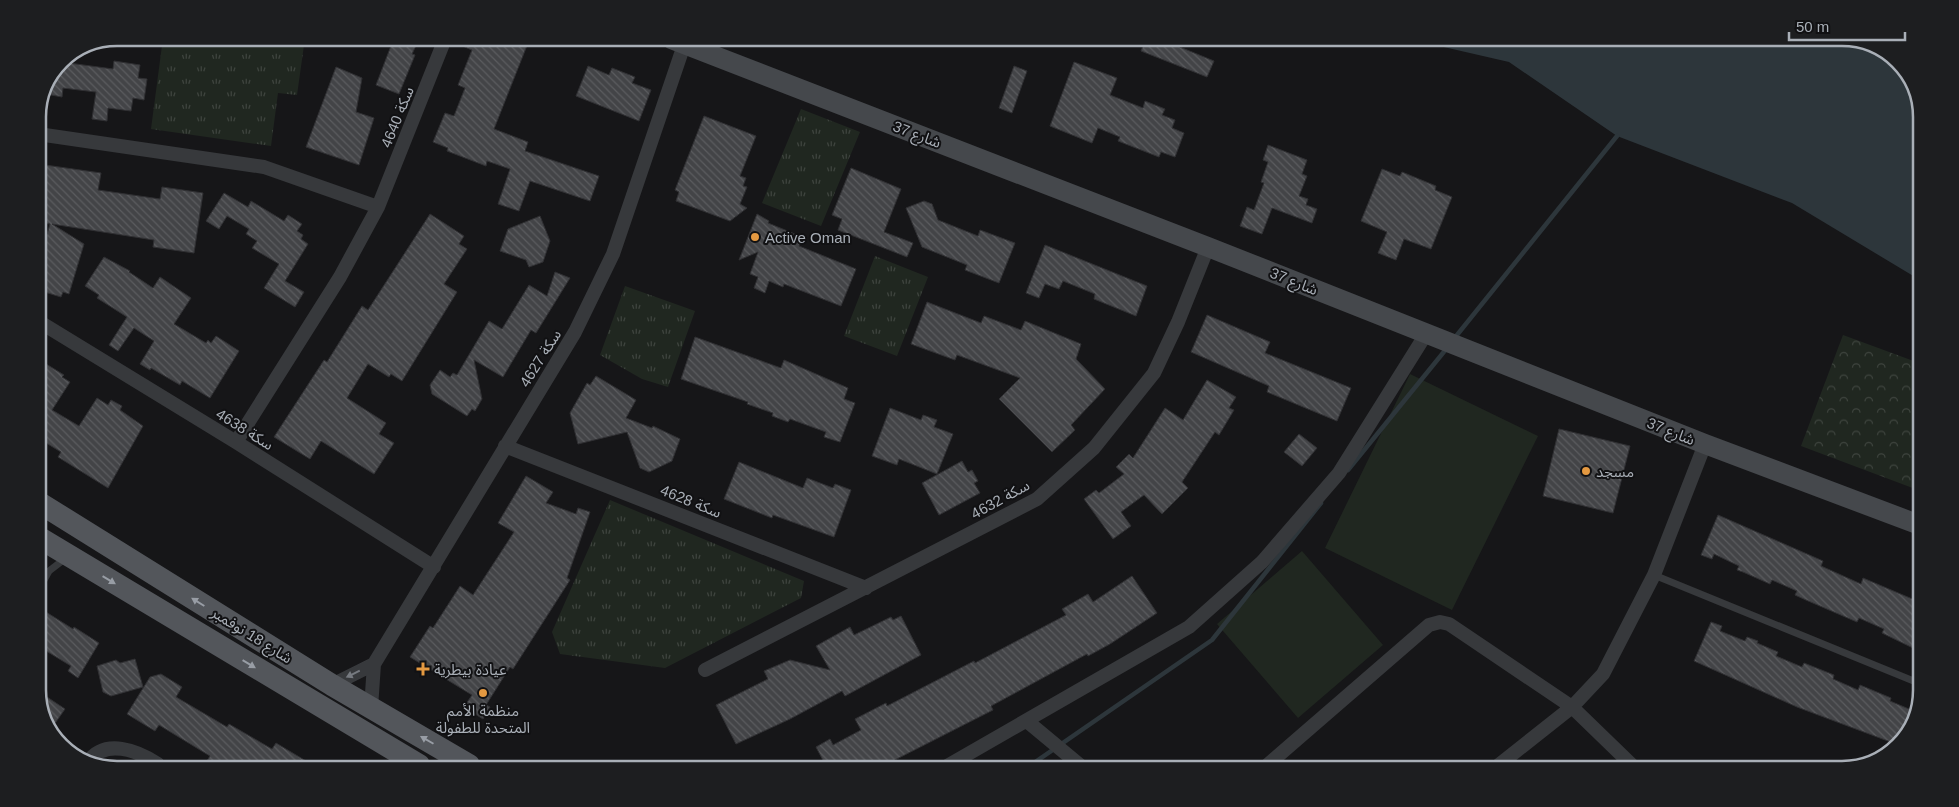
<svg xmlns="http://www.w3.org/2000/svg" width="1959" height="807" font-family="Arial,'Noto Sans Arabic',sans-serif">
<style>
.grass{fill:url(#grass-tufts)}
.park{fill:url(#park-crowns)}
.pitch{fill:#202720}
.water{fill:#2d363b}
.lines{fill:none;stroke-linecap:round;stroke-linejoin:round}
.stream{stroke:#2d363b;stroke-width:4.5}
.building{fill:url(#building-back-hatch);stroke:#303033}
.lane{stroke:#37393c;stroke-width:7}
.street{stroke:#37393c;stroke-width:14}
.secondary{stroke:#45484c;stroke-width:20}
.primary{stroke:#53565b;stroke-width:22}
.oneway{fill:#989da5}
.oneway2{fill:#767a80}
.poi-dot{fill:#e49941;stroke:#111113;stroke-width:2}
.labels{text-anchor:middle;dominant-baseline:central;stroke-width:4;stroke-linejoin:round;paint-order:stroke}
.street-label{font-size:15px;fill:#a9afb7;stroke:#111113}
.poi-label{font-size:15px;fill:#a9afb7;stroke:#111113;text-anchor:start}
.rim{fill:none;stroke:#a9afb7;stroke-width:2.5}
</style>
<defs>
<pattern id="grass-tufts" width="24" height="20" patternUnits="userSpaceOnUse" patternTransform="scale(1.25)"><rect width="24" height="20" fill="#202720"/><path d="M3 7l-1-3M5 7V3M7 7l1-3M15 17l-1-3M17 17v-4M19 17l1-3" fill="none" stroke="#3e443e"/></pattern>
<pattern id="park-crowns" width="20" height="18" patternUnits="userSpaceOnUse" patternTransform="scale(1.25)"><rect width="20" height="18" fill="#202720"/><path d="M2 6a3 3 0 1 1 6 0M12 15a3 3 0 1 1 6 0" fill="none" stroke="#3e443e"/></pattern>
<pattern id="building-back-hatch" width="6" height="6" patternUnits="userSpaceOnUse" patternTransform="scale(1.25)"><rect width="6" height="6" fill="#434447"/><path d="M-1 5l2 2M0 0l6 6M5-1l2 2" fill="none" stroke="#5b5c5f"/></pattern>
</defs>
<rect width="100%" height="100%" fill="#161618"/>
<path class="grass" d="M 163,38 L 226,40 L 226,38 L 305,38 L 297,95 L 278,93 L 271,146 L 151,129 Z
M 801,109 L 860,132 L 821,226 L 762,203 Z
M 875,256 L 928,277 L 897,356 L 844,336 Z
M 625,286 L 695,311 L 668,387 L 642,379 L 600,355 Z
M 610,500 L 804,581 L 801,598 L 665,668 L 560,654 L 552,632 Z"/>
<path class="park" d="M 1843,335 L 1919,363 L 1918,490 L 1801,446 Z"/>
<path class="pitch" d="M 1410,374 L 1538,436 L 1452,610 L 1325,548 Z
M 1302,551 L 1383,645 L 1298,718 L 1217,624 Z"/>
<path class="water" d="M 1422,42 L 1872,44 L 1908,73 L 1921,113 L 1920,280 L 1792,203 L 1617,136 L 1509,62 Z"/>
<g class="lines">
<path class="stream" d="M 1453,340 L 1617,136
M 1348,470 L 1447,348
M 1028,767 L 1212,640 L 1321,503"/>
</g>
<path class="building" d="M 394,38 L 419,39 L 412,54 L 415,55 L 399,94 L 376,85 Z
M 454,39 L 517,39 L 528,43 L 494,129 L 528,142 L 525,151 L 599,176 L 590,201 L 530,181 L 519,211 L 498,204 L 510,169 L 487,161 L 486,166 L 447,151 L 448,148 L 433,142 L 445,113 L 454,116 L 465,88 L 458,85 L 472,50 L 453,42 Z
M 1145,41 L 1165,41 L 1214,61 L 1207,77 L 1141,51 Z
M 114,61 L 140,65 L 138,78 L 147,79 L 144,100 L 133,98 L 131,111 L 108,108 L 107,121 L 92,119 L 96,92 L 63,88 L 62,97 L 46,94 L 61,62 L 113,69 Z
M 1074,62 L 1117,78 L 1110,95 L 1143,108 L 1145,101 L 1165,109 L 1162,115 L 1175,120 L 1172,128 L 1184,133 L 1175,157 L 1161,152 L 1159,157 L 1118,141 L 1120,137 L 1098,128 L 1092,143 L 1050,126 Z
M 588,66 L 609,75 L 612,68 L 635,77 L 632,83 L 651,90 L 639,121 L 576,96 Z
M 1014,66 L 1027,71 L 1012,113 L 999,108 Z
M 336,67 L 362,78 L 356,112 L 374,118 L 359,165 L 306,147 Z
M 704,116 L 756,136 L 740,176 L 746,178 L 743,186 L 747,187 L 740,204 L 747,208 L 730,221 L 676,201 L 679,192 L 675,190 Z
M 1268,145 L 1307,160 L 1302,174 L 1307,176 L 1299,196 L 1308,199 L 1306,205 L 1317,209 L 1312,223 L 1272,208 L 1262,234 L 1240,226 L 1247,207 L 1254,210 L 1264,183 L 1261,182 L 1268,162 L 1263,160 Z
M 38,164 L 101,173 L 98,190 L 160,199 L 162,187 L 203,193 L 194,253 L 153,247 L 154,240 L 52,224 L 84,244 L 69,294 L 63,292 L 61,297 L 38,290 L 38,266 L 50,224 L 38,222 Z
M 851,168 L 901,189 L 884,232 L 913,243 L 907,257 L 838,230 L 842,219 L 832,215 Z
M 1382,169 L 1400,176 L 1402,172 L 1436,186 L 1435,190 L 1452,197 L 1431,249 L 1404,239 L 1396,260 L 1378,253 L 1387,232 L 1361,221 Z
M 224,193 L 248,207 L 251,201 L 284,221 L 288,215 L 302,224 L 297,231 L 303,235 L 301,239 L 308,244 L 285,281 L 304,292 L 295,307 L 264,288 L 279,264 L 252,248 L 257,241 L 246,234 L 249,229 L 227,216 L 219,229 L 206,221 Z
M 924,201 L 932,204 L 938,220 L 978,236 L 980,230 L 1015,243 L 999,283 L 965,270 L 967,265 L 922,247 L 906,208 Z
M 430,214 L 464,236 L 459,244 L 467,249 L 444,284 L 457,292 L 402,381 L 391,374 L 389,377 L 368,364 L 347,398 L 386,423 L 379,434 L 394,443 L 374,474 L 321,441 L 310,459 L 274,437 L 324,360 L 327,362 L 362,306 L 368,310 Z
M 757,214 L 769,221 L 768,223 L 802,237 L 799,246 L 856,269 L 841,306 L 784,284 L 783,287 L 769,281 L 765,293 L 754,288 L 758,277 L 750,274 L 758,252 L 739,260 Z
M 540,216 L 550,241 L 543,262 L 529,267 L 526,260 L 500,251 L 508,229 Z
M 1045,245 L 1147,286 L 1136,316 L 1094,299 L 1095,294 L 1063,281 L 1059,289 L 1045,284 L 1039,298 L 1026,293 Z
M 104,257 L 130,271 L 129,272 L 153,288 L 160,277 L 191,298 L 174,324 L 206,343 L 208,340 L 211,343 L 216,336 L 239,351 L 210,398 L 182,381 L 180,385 L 151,368 L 150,370 L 140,364 L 154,341 L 134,328 L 118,351 L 109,345 L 127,317 L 97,298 L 99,295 L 85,286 Z
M 555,272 L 570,278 L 536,333 L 531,330 L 503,377 L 474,360 L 482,399 L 475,411 L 472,409 L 467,416 L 432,394 L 430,385 L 440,370 L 450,377 L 453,373 L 457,375 L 489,321 L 502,329 L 529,285 L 547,296 Z
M 927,302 L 981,323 L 984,316 L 1021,330 L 1025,321 L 1081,344 L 1076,359 L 1105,389 L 1071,425 L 1075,430 L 1052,452 L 999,399 L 1020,378 L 957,355 L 955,360 L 911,344 Z
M 1207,315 L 1270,342 L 1265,353 L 1351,388 L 1337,421 L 1267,392 L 1269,386 L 1191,352 Z
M 695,337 L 781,368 L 784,360 L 848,388 L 844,399 L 855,403 L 840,442 L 824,437 L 826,432 L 790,419 L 788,422 L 772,416 L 773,413 L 747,404 L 748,402 L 681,379 Z
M 38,359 L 64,375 L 62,377 L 70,382 L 52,410 L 79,426 L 97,398 L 108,405 L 111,400 L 122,406 L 120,410 L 143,426 L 108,488 L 58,457 L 61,452 L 38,438 Z
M 596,376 L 636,400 L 626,418 L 652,428 L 653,426 L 680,439 L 672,461 L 649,472 L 640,468 L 627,432 L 578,444 L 570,413 L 587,383 L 590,385 Z
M 1207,380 L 1236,397 L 1229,408 L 1234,410 L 1219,435 L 1215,432 L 1182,482 L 1188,488 L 1162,514 L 1144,495 L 1121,512 L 1131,526 L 1113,539 L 1084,499 L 1096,490 L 1099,493 L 1124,474 L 1116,467 L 1129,454 L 1133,458 L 1165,408 L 1183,420 Z
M 890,408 L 921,420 L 923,415 L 937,420 L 934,427 L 953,434 L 937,474 L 899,459 L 897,465 L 872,456 Z
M 1559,429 L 1630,446 L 1613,513 L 1543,496 Z
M 1299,434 L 1317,448 L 1302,466 L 1284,452 Z
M 962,461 L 968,472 L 972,470 L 978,481 L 974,483 L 980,493 L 939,515 L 922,483 Z
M 739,462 L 803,488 L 807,478 L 833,488 L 835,484 L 851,490 L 834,537 L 773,515 L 772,518 L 724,499 Z
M 526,476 L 553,492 L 546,503 L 576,514 L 578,508 L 590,512 L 567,578 L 570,580 L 513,669 L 510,667 L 486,705 L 490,707 L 483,719 L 464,707 L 472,695 L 410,657 L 430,626 L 433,628 L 460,586 L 473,595 L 514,532 L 498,523 Z
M 1718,515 L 1823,561 L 1821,566 L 1861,584 L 1863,578 L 1917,601 L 1916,640 L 1913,648 L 1882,633 L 1884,629 L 1859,618 L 1857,622 L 1806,600 L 1795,595 L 1797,591 L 1772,580 L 1770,584 L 1743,572 L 1737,570 L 1739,566 L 1714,554 L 1712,559 L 1701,555 Z
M 1132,576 L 1157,613 L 1110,644 L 1088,656 L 1087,654 L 991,706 L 993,710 L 883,766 L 826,766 L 816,747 L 830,739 L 833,745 L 861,730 L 855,719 L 886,703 L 887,706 L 974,661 L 975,663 L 1066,615 L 1062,609 L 1088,594 L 1093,602 Z
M 38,607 L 73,629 L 74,627 L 99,643 L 78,678 L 68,671 L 71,666 L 38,646 Z
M 901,616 L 921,655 L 845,696 L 842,691 L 790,719 L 736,744 L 716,705 L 768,679 L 764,671 L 790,660 L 830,670 L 816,646 L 850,627 L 854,635 L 891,617 L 893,620 Z
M 1711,622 L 1722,626 L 1720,631 L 1745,641 L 1747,637 L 1758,641 L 1757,643 L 1778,652 L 1776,656 L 1802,667 L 1804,663 L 1834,675 L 1833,679 L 1858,690 L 1860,685 L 1891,698 L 1890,701 L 1916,712 L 1916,720 L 1896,744 L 1797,707 L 1694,661 Z
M 135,659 L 143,687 L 111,696 L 103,692 L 97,666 L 116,660 L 120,663 Z
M 161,674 L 182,687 L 176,697 L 227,727 L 229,724 L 272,749 L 276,743 L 311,764 L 205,764 L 210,756 L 159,725 L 155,731 L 127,714 L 150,677 Z
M 38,691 L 65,709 L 51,729 L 38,695 Z"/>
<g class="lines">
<path class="lane" d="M 1654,575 L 1916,682
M 38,591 L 49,571 L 62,561 L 67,561"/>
<path class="street" d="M 38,134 L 264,167 L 378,207
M 38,321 L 236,442 L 434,567
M 236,442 L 340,277 L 378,207 L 445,39
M 505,446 L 866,588
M 705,670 L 1037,499 L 1094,448 L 1154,373 L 1178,322 L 1208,247
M 332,685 L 374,664
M 371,708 L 374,664 L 575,332 L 613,254 L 684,45
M 1028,722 L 1082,767
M 87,763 C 105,737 138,751 158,764
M 947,766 L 1189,627 L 1262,562 L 1339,473 L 1426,334
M 1264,768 L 1429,625 L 1440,622 L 1449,624 L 1572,707 L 1636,769
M 1495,768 L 1572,707 L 1603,674 L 1654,575 L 1705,444"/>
<path class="secondary" d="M 671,39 L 1208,247 L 1705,444 L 1917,524"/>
<path class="primary" d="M 38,502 L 332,685 L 469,765
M 38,537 L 419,765"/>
</g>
<defs><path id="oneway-solid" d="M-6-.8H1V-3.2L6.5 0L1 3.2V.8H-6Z" transform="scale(1.25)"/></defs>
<g class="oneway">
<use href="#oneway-solid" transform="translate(109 580) rotate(31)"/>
<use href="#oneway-solid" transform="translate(198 602) rotate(-148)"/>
<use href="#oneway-solid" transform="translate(249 664) rotate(31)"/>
<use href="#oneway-solid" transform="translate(427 740) rotate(-150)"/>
</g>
<use class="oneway2" href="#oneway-solid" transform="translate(353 674) rotate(154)"/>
<g class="poi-dot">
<circle cx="755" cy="237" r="5"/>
<circle cx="1586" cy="471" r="5"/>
<path d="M420.5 661.5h5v5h5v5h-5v5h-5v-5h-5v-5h5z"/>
<circle cx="483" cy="693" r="5"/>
</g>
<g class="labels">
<g class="street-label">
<text transform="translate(397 117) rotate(-68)">سكة 4640</text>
<text transform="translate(917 134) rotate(21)">شارع 37</text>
<text transform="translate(1294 281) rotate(22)">شارع 37</text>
<text transform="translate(540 358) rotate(-58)">سكة 4627</text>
<text transform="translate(245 429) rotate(32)">سكة 4638</text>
<text transform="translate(1671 431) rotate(22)">شارع 37</text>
<text transform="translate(1000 499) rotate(-29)">سكة 4632</text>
<text transform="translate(691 501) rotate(22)">سكة 4628</text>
<text transform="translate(252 635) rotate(32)">شارع 18 نوفمبر</text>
</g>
<g class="poi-label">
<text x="765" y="237">Active Oman</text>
<text x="1596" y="471">مسجد</text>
<text x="434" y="669">عيادة بيطرية</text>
<text x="483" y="710" text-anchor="middle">منظمة الأمم<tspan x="483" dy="17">المتحدة للطفولة</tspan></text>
</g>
</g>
<path d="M0 0H1959V807H0ZM117 46H1842A71 71 0 0 1 1913 117V690A71 71 0 0 1 1842 761H117A71 71 0 0 1 46 690V117A71 71 0 0 1 117 46Z" fill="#1d1e20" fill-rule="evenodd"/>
<path class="rim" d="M117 46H1842A71 71 0 0 1 1913 117V690A71 71 0 0 1 1842 761H117A71 71 0 0 1 46 690V117A71 71 0 0 1 117 46Z"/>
<path d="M1789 32v8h116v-8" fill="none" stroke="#a9afb7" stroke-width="2.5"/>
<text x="1796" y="32" font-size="15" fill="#a9afb7" stroke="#111113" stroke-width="4" paint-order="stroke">50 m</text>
</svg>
